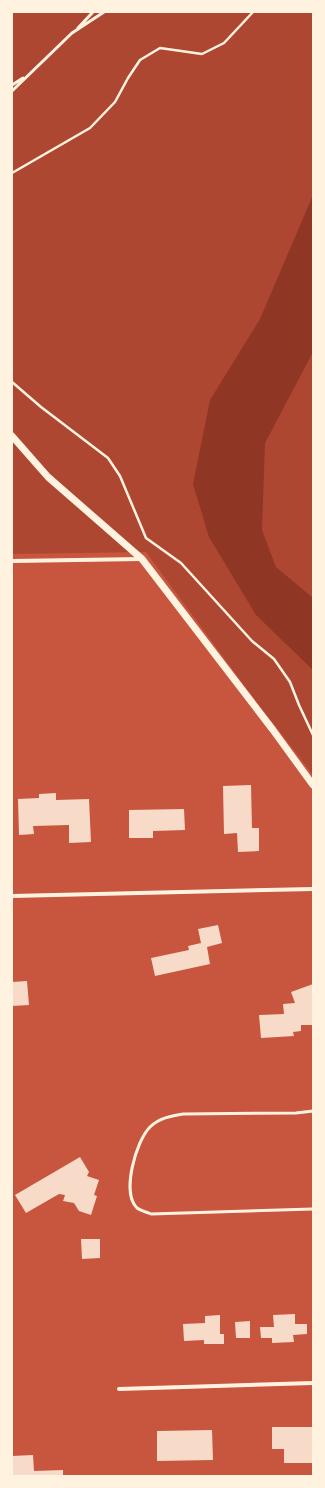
<svg xmlns="http://www.w3.org/2000/svg" width="325" height="1488" font-family="Ubuntu,sans-serif">
<style>
.green{fill:#ae4732}
.water{fill:#8f3625}
.building{fill:#f7dbc8}
.lines{fill:none;stroke-linecap:round;stroke-linejoin:round}
.path{stroke:#fff3e0;stroke-width:2.5}
.service{stroke:#fff3e0;stroke-width:3}
.minor{stroke:#fff3e0;stroke-width:4}
.tertiary{stroke:#fff3e0;stroke-width:7}
</style>
<rect width="100%" height="100%" fill="#c8553d"/>
<path class="green" d="M 12,12 L 313,12 L 313,775 L 246,688 L 146,552 L 12,554 Z"/>
<path class="water" d="M 313,195 L 313,352 L 265,443 L 262,530 L 276,567 L 313,598 L 313,670 L 256,615 L 209,537 L 193,484 L 210,400 L 260,319 Z"/>
<path class="building" d="M 251,785 L 252,828 L 259,828 L 259,851 L 238,852 L 237,833 L 224,834 L 223,786 Z
M 56,793 L 56,800 L 89,799 L 91,842 L 69,843 L 69,825 L 33,826 L 34,834 L 19,835 L 18,799 L 39,798 L 39,794 Z
M 184,809 L 185,830 L 153,831 L 153,838 L 129,838 L 129,810 Z
M 218,925 L 222,943 L 207,947 L 210,964 L 155,976 L 151,958 L 189,950 L 188,946 L 201,943 L 198,929 Z
M 27,981 L 29,1005 L 12,1006 L 12,982 Z
M 313,984 L 312,1025 L 301,1025 L 301,1031 L 293,1032 L 294,1036 L 261,1038 L 259,1015 L 284,1014 L 283,1004 L 295,1003 L 291,992 Z
M 80,1157 L 89,1172 L 87,1176 L 99,1180 L 94,1195 L 97,1196 L 91,1215 L 79,1211 L 74,1203 L 63,1201 L 65,1195 L 59,1194 L 26,1213 L 15,1195 Z
M 81,1239 L 100,1239 L 100,1258 L 82,1259 Z
M 295,1314 L 295,1324 L 307,1324 L 307,1334 L 293,1335 L 294,1342 L 272,1343 L 272,1338 L 261,1338 L 260,1327 L 274,1327 L 273,1315 Z
M 220,1315 L 220,1334 L 224,1334 L 224,1344 L 204,1344 L 204,1340 L 184,1341 L 183,1324 L 205,1323 L 205,1316 Z
M 250,1321 L 250,1338 L 236,1338 L 235,1322 Z
M 272,1427 L 313,1427 L 313,1463 L 284,1463 L 284,1449 L 272,1449 Z
M 212,1430 L 213,1460 L 157,1461 L 157,1431 Z
M 33,1455 L 34,1471 L 63,1470 L 63,1476 L 12,1476 L 12,1456 Z"/>
<g class="lines">
<path class="path" d="M 12,173 L 90,128 L 115,102 L 128,78 L 140,60 L 160,48 L 202,54 L 224,43 L 253,12
M 12,382 L 41,407 L 108,458 L 120,476 L 146,538 L 181,563 L 252,641 L 274,659 L 290,682 L 299,705 L 313,735"/>
<path class="service" d="M 78,28 L 93,12
M 12,85 L 23,78
M 12,91 L 72,33 L 104,12
M 313,1111 L 296,1113 L 183,1114 C 171,1116 159,1118 150,1127 C 136,1141 121,1193 137,1208 C 141,1211 147,1212 151,1214 L 313,1209"/>
<path class="minor" d="M 12,561 L 142,559
M 12,896 L 313,889
M 119,1389 L 313,1383"/>
<path class="tertiary" d="M 12,436 L 48,477 L 142,559 L 273,730 L 313,785"/>
</g>
<rect width="325" height="1488" fill="none" stroke="#fff3e0" stroke-width="26"/>
</svg>
